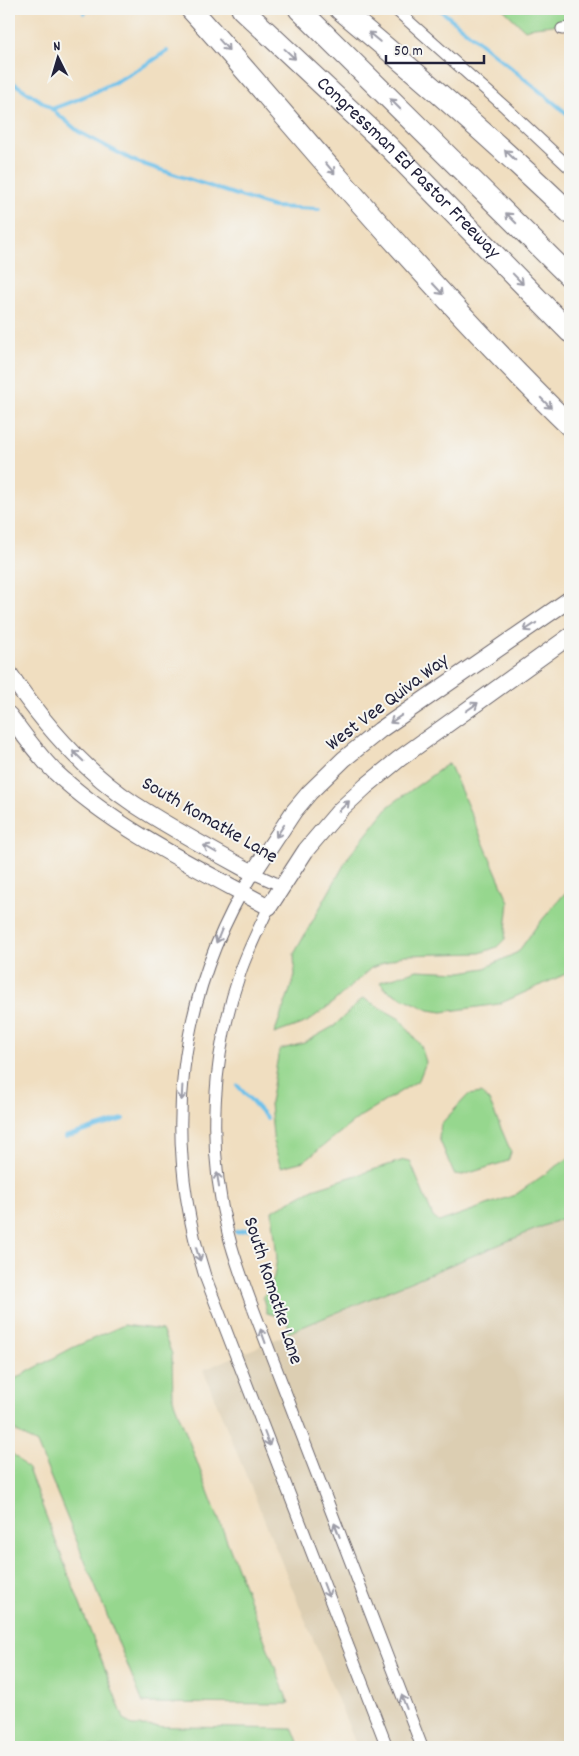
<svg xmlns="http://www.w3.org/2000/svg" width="579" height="1756" font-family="Dekko,sans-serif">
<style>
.built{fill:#dcceb2}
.green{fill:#96d78e;stroke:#5c7c64}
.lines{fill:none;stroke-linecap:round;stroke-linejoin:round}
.stream{stroke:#6ec1ea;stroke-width:4}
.street-casing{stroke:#6a646a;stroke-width:13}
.secondary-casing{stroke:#6a646a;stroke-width:18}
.highway-casing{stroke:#6a646a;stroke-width:23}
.street{stroke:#fff;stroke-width:11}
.secondary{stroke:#fff;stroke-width:16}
.highway{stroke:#fff;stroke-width:21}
.oneway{stroke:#9c9ca7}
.labels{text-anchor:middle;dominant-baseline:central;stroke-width:4;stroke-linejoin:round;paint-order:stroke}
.street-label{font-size:20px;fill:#22223b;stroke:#f6f6f2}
</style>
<rect width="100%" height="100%" fill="#f6f6f2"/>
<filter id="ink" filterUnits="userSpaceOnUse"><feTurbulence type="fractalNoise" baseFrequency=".02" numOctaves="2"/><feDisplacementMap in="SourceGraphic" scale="10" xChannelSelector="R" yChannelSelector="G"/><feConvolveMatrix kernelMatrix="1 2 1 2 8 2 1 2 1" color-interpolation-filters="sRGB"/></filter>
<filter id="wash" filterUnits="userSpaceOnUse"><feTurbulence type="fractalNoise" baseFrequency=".0096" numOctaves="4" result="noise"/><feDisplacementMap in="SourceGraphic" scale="20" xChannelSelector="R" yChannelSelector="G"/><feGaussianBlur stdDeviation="1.12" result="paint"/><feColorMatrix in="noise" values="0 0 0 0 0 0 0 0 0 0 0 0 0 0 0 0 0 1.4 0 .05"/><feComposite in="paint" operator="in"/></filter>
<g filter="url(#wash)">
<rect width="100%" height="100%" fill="#f0dec0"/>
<path class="built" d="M 570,1215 L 570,1747 L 357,1747 L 203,1370 Z"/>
<path class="green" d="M 503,9 L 570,9 L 570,23 L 534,27 L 525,30 Z
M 449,763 L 509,902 L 505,939 L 497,947 L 480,953 L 404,955 L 371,968 L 330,1005 L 307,1022 L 274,1034 L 295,976 L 294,954 L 349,856 L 389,806 Z
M 570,890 L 570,972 L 499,1004 L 442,1012 L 429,1010 L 386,990 L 380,982 L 417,970 L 461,972 L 485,968 L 518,952 L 536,927 L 565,893 Z
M 363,998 L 400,1019 L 421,1046 L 426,1062 L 419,1080 L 361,1116 L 304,1161 L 281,1167 L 274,1146 L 270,1103 L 279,1050 L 304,1043 L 334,1026 Z
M 481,1093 L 489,1100 L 511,1152 L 508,1161 L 463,1175 L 454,1174 L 439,1138 L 441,1124 L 468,1095 Z
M 570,1157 L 570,1215 L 288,1333 L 288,1323 L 282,1317 L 267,1313 L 263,1298 L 274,1277 L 277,1258 L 272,1211 L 313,1189 L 404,1160 L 410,1161 L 433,1217 L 439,1222 L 515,1195 Z
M 124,1325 L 162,1330 L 172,1354 L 173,1399 L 289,1704 L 143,1703 L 37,1444 L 9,1427 L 9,1382 L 72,1348 Z
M 9,1450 L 28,1469 L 124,1719 L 132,1726 L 293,1729 L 300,1747 L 9,1747 Z"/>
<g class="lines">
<path class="stream" d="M 439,9 L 570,116
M 84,13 L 88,9
M 9,80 L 47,105 L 79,132 L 134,161 L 273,207 L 319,209
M 52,109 C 95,94 129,77 167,51
M 238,1086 L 267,1118
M 65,1137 L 123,1119
M 236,1232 L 250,1229"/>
</g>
</g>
<g filter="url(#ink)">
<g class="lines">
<defs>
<path id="street" d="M 395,9 L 505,107 L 570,168
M 562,29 L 570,28
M 282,886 L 253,873 C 177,997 161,1137 205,1276 L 387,1747
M 269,907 C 259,928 249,948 241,970 C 212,1054 206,1146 228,1233 C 235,1261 246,1289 256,1316 L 422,1747"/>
<path id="secondary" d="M 9,673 C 42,722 84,771 134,804 C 172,829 213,851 253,873 L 294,811 L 310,792 L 344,759 L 380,730 L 570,599
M 9,715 C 23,734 37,754 54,771 C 114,828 197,868 269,907 L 306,850 L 340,810 L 366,786 L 399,759 L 570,636"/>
<g id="highway">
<path d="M 191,9 C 240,63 287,119 335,174 C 411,261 488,346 570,426"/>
<path id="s1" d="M 242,9 L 389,147 L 570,332"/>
<path d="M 299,9 L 570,277"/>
<path d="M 340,9 C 419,75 496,142 570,213"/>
</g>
</defs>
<use href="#street" class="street-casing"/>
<use href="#secondary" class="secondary-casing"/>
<use href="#highway" class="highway-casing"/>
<use href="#street" class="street"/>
<use href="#secondary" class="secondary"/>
<use href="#highway" class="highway"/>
</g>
<defs><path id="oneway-shaft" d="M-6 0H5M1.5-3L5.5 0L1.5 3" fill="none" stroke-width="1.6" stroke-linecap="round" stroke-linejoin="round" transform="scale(1.25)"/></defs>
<g class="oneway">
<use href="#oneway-shaft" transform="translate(374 37) rotate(-140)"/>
<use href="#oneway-shaft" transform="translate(224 45) rotate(48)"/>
<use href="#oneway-shaft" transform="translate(290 54) rotate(43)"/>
<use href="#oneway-shaft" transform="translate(395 104) rotate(-135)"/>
<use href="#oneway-shaft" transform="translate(510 155) rotate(-136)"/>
<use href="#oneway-shaft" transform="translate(330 168) rotate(50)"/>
<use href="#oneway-shaft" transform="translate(511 218) rotate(-135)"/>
<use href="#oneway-shaft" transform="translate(518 279) rotate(46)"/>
<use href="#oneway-shaft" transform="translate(438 289) rotate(47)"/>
<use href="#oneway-shaft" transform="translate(546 403) rotate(45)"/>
<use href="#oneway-shaft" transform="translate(530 627) rotate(146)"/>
<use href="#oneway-shaft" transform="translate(472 707) rotate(-35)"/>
<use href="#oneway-shaft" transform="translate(396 719) rotate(146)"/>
<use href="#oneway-shaft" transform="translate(78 756) rotate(-136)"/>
<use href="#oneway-shaft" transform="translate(344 806) rotate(-44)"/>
<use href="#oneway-shaft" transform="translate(280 831) rotate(124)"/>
<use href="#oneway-shaft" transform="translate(210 849) rotate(-150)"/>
<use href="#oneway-shaft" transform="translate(219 936) rotate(112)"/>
<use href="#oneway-shaft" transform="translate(182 1093) rotate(93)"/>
<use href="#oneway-shaft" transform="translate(218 1180) rotate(-98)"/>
<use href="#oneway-shaft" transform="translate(198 1254) rotate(72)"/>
<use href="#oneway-shaft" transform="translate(263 1336) rotate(-110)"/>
<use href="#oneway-shaft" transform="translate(267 1439) rotate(69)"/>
<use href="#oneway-shaft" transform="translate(337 1530) rotate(-111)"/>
<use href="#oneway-shaft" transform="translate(326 1590) rotate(69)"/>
<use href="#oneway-shaft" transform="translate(404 1702) rotate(-111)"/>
</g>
</g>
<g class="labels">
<g class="street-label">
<text stroke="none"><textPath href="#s1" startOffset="230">Congressman Ed Pastor Freeway</textPath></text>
<text transform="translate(388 703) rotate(-37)">West Vee Quiva Way</text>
<text transform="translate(209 821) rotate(30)">South Komatke Lane</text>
<text transform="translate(272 1291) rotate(72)">South Komatke Lane</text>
</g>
</g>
<rect width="579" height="1756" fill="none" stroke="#f6f6f2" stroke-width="30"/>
<g transform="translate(58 58) rotate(355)" stroke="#f6f6f2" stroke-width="4" paint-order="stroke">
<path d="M0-4L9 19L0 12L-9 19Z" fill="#22223b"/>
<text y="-8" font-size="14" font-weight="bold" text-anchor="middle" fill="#22223b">N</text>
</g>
<path d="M386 55v8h98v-8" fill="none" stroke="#22223b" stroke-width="2.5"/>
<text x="394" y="55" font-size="15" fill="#22223b" stroke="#f6f6f2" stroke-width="4" paint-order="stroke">50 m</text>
</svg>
